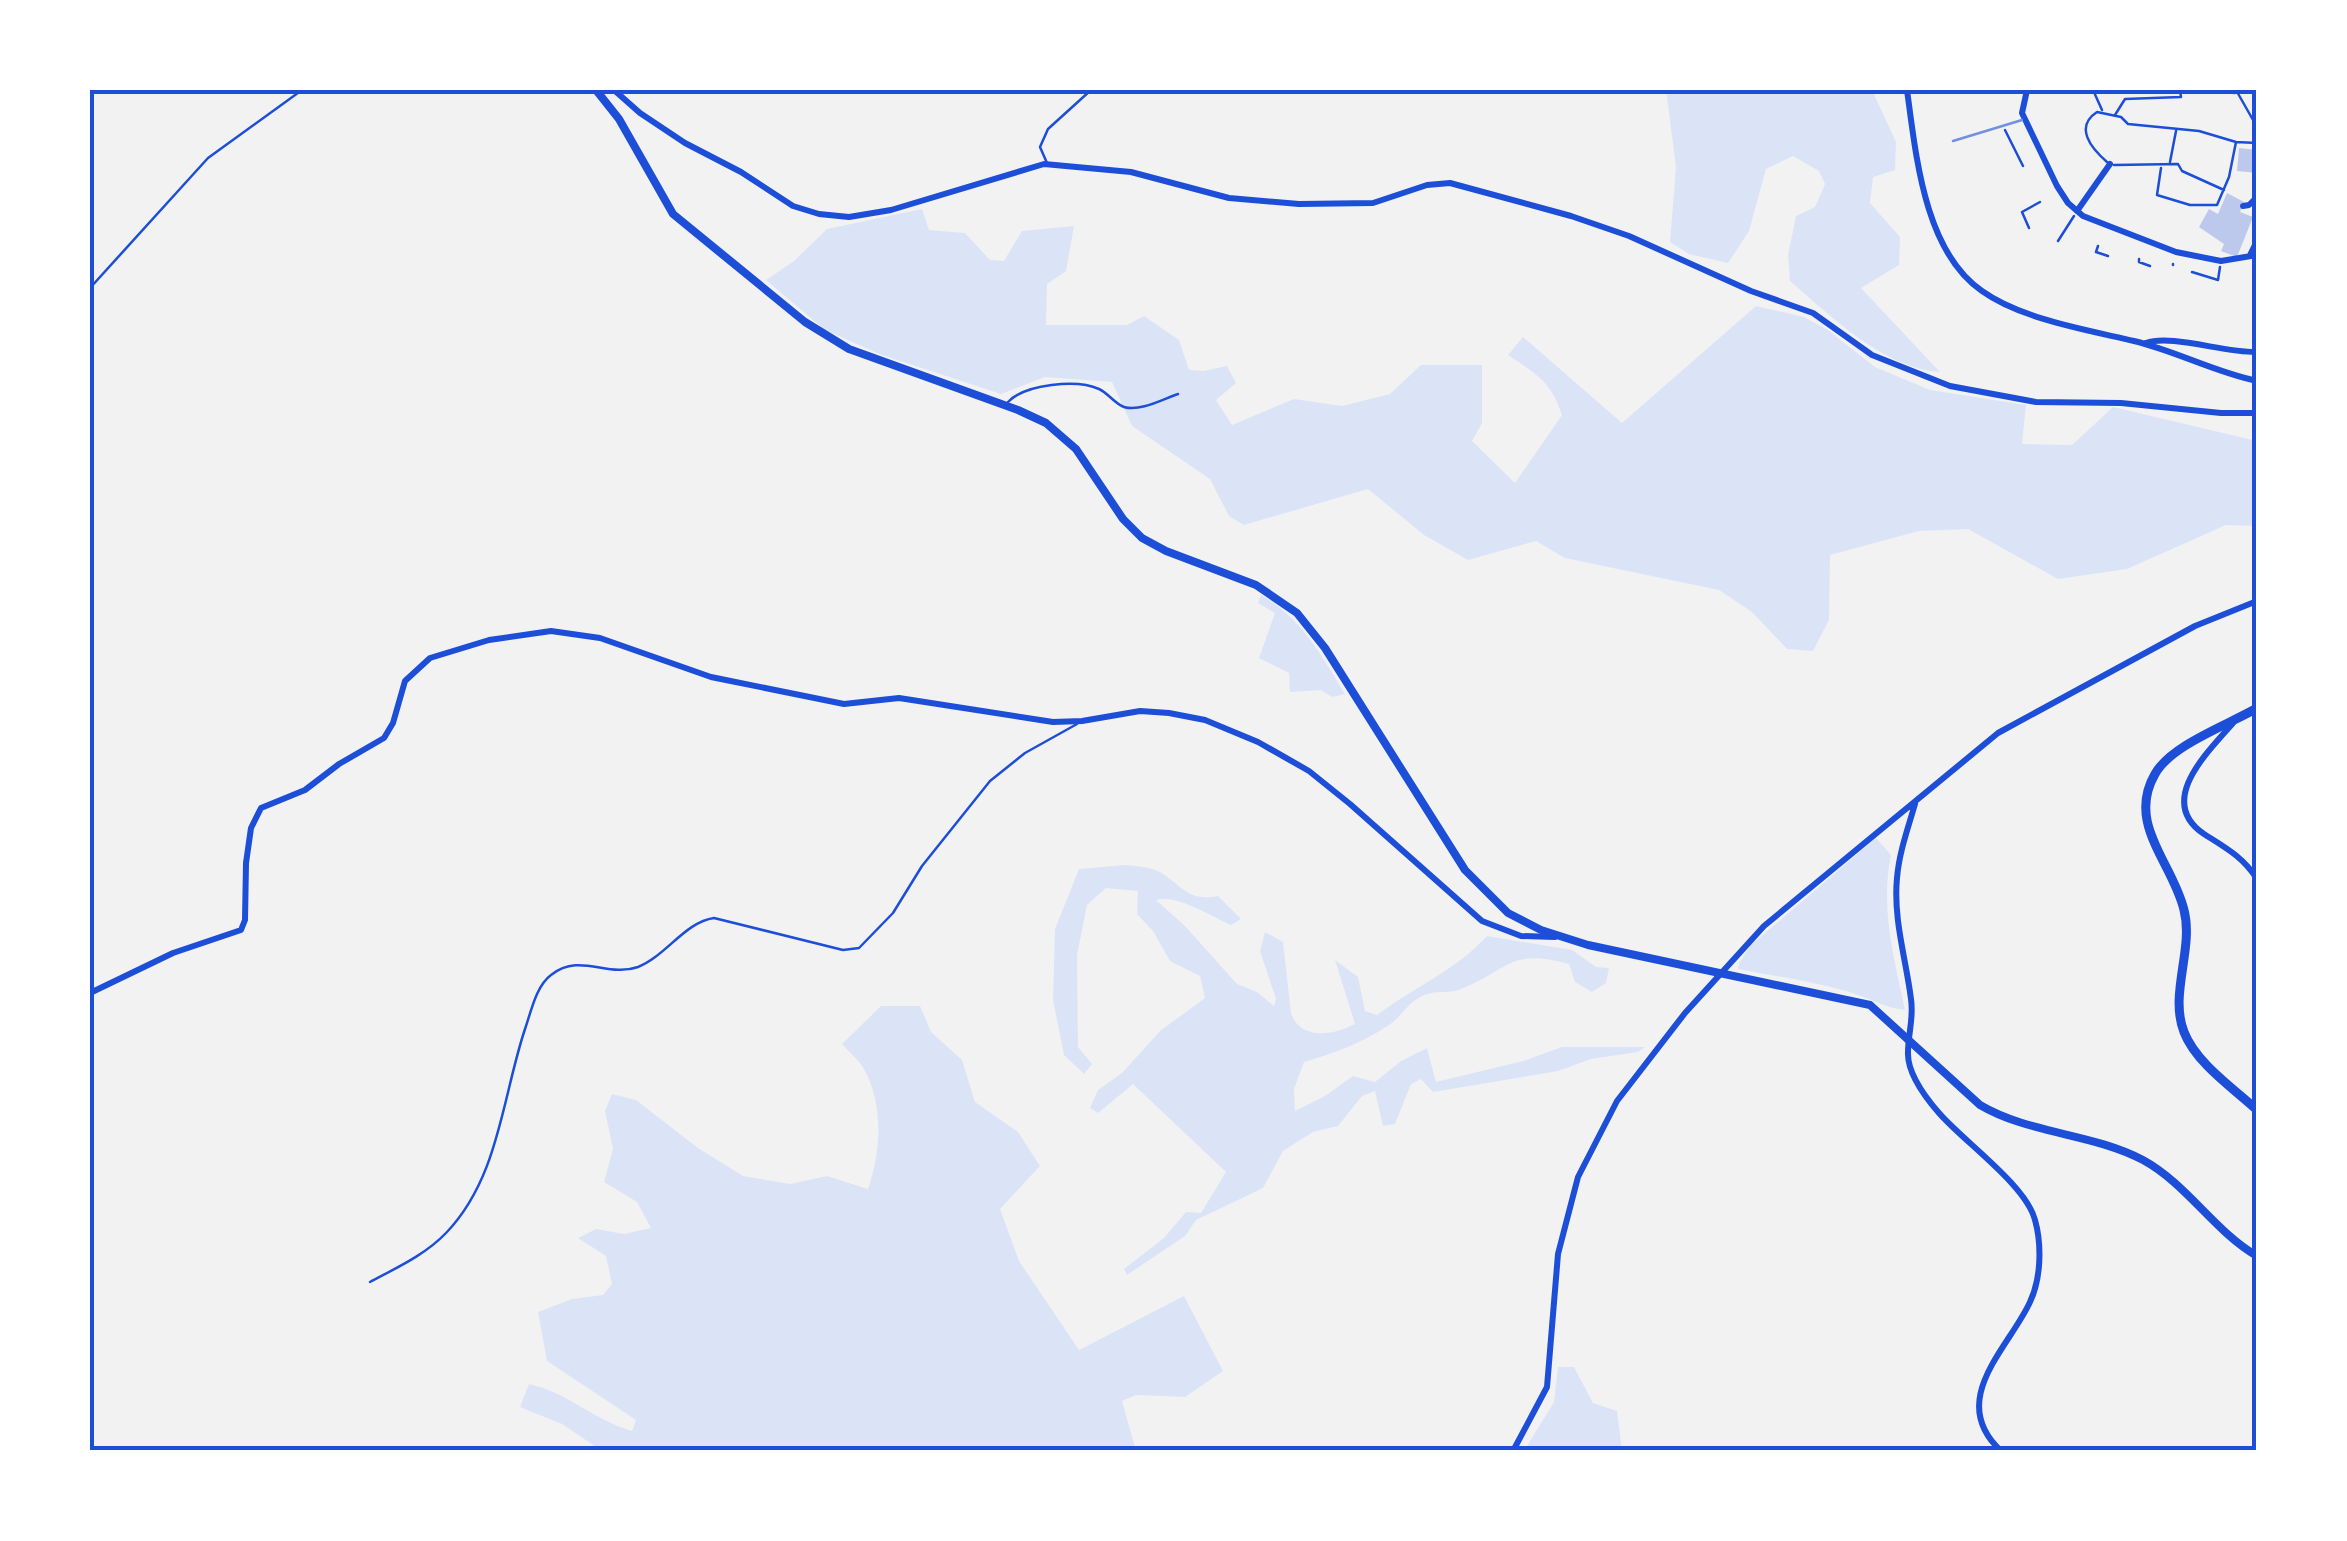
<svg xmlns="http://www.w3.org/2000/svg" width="2347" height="1541" font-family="Helvetica,sans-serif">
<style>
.green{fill:#dbe4f7}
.building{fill:#bdc9ec}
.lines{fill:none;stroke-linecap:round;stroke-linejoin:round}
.path{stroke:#1d4ed8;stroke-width:2.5}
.service{stroke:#1d4ed8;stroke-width:2.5}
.minor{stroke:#1d4ed8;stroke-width:6}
.tertiary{stroke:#1d4ed8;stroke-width:8}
.primary{stroke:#1d4ed8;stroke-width:9}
.rail{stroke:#7290e2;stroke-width:2.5}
.neatline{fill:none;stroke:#1d4ed8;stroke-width:4}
</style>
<rect width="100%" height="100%" fill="#f2f2f2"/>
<path class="green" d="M 1666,90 L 1872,90 L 1896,142 L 1895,170 L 1873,177 L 1870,203 L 1900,237 L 1899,265 L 1861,288 L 1940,372 C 1883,368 1832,317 1790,281 L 1788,255 L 1796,216 L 1815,207 L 1825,184 L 1819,171 L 1793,156 L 1766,169 L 1749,231 L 1728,263 L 1689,254 L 1670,242 L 1676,167 Z
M 922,209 L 929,230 L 965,233 L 990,260 L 1004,261 L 1022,231 L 1074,226 L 1066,271 L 1047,284 L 1046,325 L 1127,325 L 1144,316 L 1179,340 L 1189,370 L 1204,371 L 1227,366 L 1236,383 L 1216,400 L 1232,425 L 1294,399 L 1342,406 L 1390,394 L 1421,365 L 1482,365 L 1482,423 L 1472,441 L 1515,483 L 1562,415 C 1551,381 1536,374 1508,355 L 1523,337 L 1622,423 L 1756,306 L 1804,317 L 1828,330 L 1875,367 L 1930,390 L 2026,405 L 2022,444 L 2072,445 L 2113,407 L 2257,441 L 2257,526 L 2226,525 L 2127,569 L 2058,579 L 1968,529 L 1919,531 L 1830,555 L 1829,620 L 1813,651 L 1787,649 L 1752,612 L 1719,590 L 1565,558 L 1536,541 L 1468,560 L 1424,535 L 1368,489 L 1244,525 L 1229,516 L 1210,479 L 1132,426 L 1112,382 L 1045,377 L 1001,394 L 882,355 L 825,330 L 766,280 L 794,261 L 827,229 Z
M 1261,595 C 1301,617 1322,656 1345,694 L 1332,697 L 1321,690 L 1290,692 L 1289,673 L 1259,658 L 1275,613 L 1258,603 Z
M 1876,838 L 1891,855 C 1880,908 1894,958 1905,1010 C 1887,1008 1875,1001 1858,995 C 1820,982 1778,977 1738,969 L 1739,963 L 1751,945 Z
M 1125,865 C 1136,866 1149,867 1158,871 C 1183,885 1186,902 1218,896 L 1241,919 L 1231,925 C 1210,916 1178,894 1156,900 L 1185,926 L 1237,984 L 1257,992 L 1274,1006 L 1276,999 L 1260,951 L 1265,932 L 1283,942 L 1291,1013 C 1300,1041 1334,1035 1355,1024 L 1335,960 L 1358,977 L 1365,1011 L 1377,1015 C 1414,987 1455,971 1487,936 L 1572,950 L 1596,967 L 1609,968 L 1606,983 L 1592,992 L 1575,982 L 1569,964 C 1508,948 1511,969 1461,989 C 1447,995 1433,988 1417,999 C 1407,1005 1400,1018 1389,1025 C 1362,1043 1335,1053 1304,1062 L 1294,1089 L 1295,1111 L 1325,1096 L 1353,1076 L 1375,1082 L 1401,1061 L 1427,1048 L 1436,1082 L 1523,1061 L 1562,1047 L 1645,1047 L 1638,1052 L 1591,1059 L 1558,1071 L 1433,1092 L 1421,1079 L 1411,1084 L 1395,1124 L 1383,1126 L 1375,1091 L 1362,1096 L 1338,1126 L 1313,1132 L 1283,1151 L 1263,1188 L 1196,1220 L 1185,1236 L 1127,1275 L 1124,1269 L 1164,1238 L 1186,1212 L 1201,1213 L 1226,1172 L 1133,1084 L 1098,1113 L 1090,1108 L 1098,1090 L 1122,1073 L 1160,1031 L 1205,998 L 1200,976 L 1170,961 L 1153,931 L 1137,914 L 1138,891 L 1106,888 L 1087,905 L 1077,955 L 1078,1047 L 1092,1064 L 1084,1074 L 1064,1055 L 1053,1000 L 1055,929 L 1079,869 Z
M 881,1006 L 920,1006 L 931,1032 L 962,1060 L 975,1102 L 1018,1132 L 1040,1166 L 1000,1209 L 1019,1261 L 1079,1350 L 1184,1296 L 1223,1371 L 1185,1397 L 1136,1395 L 1122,1401 L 1136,1451 L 602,1451 L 562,1424 L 520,1407 L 529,1384 C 570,1393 591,1419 632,1431 L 636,1420 L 547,1361 L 538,1312 L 572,1299 L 603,1295 L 612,1284 L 606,1256 L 578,1238 L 596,1229 L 624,1234 L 651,1228 L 637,1202 L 604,1182 L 613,1149 L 605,1111 L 612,1094 L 636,1100 L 698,1148 L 743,1176 L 790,1184 L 827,1176 L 868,1189 C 881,1151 884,1106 864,1069 C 859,1060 849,1052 842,1044 Z
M 1558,1367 L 1574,1367 L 1593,1403 L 1617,1411 L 1622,1451 L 1524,1451 L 1554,1402 Z"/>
<path class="building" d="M 2239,148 L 2257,150 L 2257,173 L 2237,171 Z
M 2227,193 L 2244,202 L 2240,212 L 2253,217 L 2237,257 L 2221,251 L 2224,244 L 2199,227 L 2209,209 L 2218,214 Z"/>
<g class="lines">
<path class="path" d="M 2005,130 L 2023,166
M 2029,228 L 2022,212 L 2040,202
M 2058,241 L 2074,216
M 2098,246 L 2096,252 L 2108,256
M 2139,259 L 2139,262 L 2150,266
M 2173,265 L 2173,264
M 2192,272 L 2218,280 L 2220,267"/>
<path class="service" d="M 2093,90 L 2102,110
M 2198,90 L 2235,93
M 2236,90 L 2257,127
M 2115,115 L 2125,99 L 2181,97 L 2180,91 L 2186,90
M 2107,162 C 2091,148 2074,127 2097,112 L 2121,117 L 2128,124 L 2199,131 L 2236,142 L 2257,143
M 2170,162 L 2176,131
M 1047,163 L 1040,147 L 1048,129 L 1091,90
M 2114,165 L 2178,164 L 2182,171 L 2224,190
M 2161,168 L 2157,195 L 2190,205 L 2217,205 L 2229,177 L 2236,142
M 90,288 L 208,158 L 302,90
M 1008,402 C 1025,384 1077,379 1099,389 C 1108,393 1115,404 1124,407 C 1140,412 1163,399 1178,394
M 370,1282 C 396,1268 425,1255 446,1233 C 499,1178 502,1098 525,1029 C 531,1012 536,986 551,975 C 580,952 607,978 638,967 C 666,956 685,922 714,918 L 843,950 L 859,948 L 893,913 L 922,866 L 990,781 L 1025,753 L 1077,724"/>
<path class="minor" d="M 614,90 L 640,113 L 685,143 L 741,172 L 793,206 L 819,214 L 849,217 L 891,210 L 1044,164 L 1131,172 L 1229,198 L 1299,204 L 1373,203 L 1427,185 L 1450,183 L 1571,216 L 1629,236 L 1751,291 L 1813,313 L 1872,355 L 1950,386 L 2036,402 L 2121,403 L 2221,413 L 2257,413
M 1907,90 C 1916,155 1924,251 1982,291 C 2021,319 2087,330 2134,341 C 2176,351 2214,372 2257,381
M 2027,90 L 2022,113 L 2057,186 L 2068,203 L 2083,216 L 2176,252 L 2221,261 L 2257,255
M 2243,206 L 2249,205 L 2257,197
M 2077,211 L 2110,164
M 2250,255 L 2257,241
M 2146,343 C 2171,334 2225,353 2257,352
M 2233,723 C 2209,751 2155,801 2204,834 C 2226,848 2243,857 2257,879
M 1915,804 C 1908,828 1899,853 1897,878 C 1893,919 1906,959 1911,999 C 1914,1018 1908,1034 1908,1052 C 1907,1073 1926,1098 1939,1113 C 1963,1141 2026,1185 2035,1220 C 2042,1245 2041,1279 2030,1302 C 2009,1348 1946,1400 2001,1451
M 2256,824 L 2257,828
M 2257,944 L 2257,972
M 90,993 L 173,953 L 241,930 L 245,920 L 246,863 L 251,828 L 261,808 L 305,790 L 339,764 L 384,738 L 393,723 L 405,681 L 430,658 L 489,640 L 551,631 L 600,638 L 711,677 L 844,704 L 899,698 L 1053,722 L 1082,721 L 1140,711 L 1169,713 L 1205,720 L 1258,742 L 1309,771 L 1350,804 L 1482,921 L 1521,936 L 1555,937
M 1513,1451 L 1547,1387 L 1558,1254 L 1578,1177 L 1617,1101 L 1685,1013 L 1764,926 L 1998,733 L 2195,626 L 2257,601"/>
<path class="tertiary" d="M 596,90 L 619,119 L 673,214 L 805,322 L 849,349 L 1018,410 L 1046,423 L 1076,449 L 1123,519 L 1142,538 L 1166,551 L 1256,585 L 1297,613 L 1325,648 L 1465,870 L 1508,913 L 1541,930 L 1588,945 L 1870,1005 L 1980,1105 C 2029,1134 2092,1133 2143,1160 C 2187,1184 2214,1231 2257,1256"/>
<path class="primary" d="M 2257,708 C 2228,725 2171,745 2155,774 C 2126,824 2173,863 2184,910 C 2194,949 2169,994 2184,1032 C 2196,1063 2233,1088 2257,1110"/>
<path class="rail" d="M 1953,141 L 2022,120"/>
</g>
<rect width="2347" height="1541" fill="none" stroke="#ffffff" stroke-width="185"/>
<rect x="92" y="92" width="2162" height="1356" class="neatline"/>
</svg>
